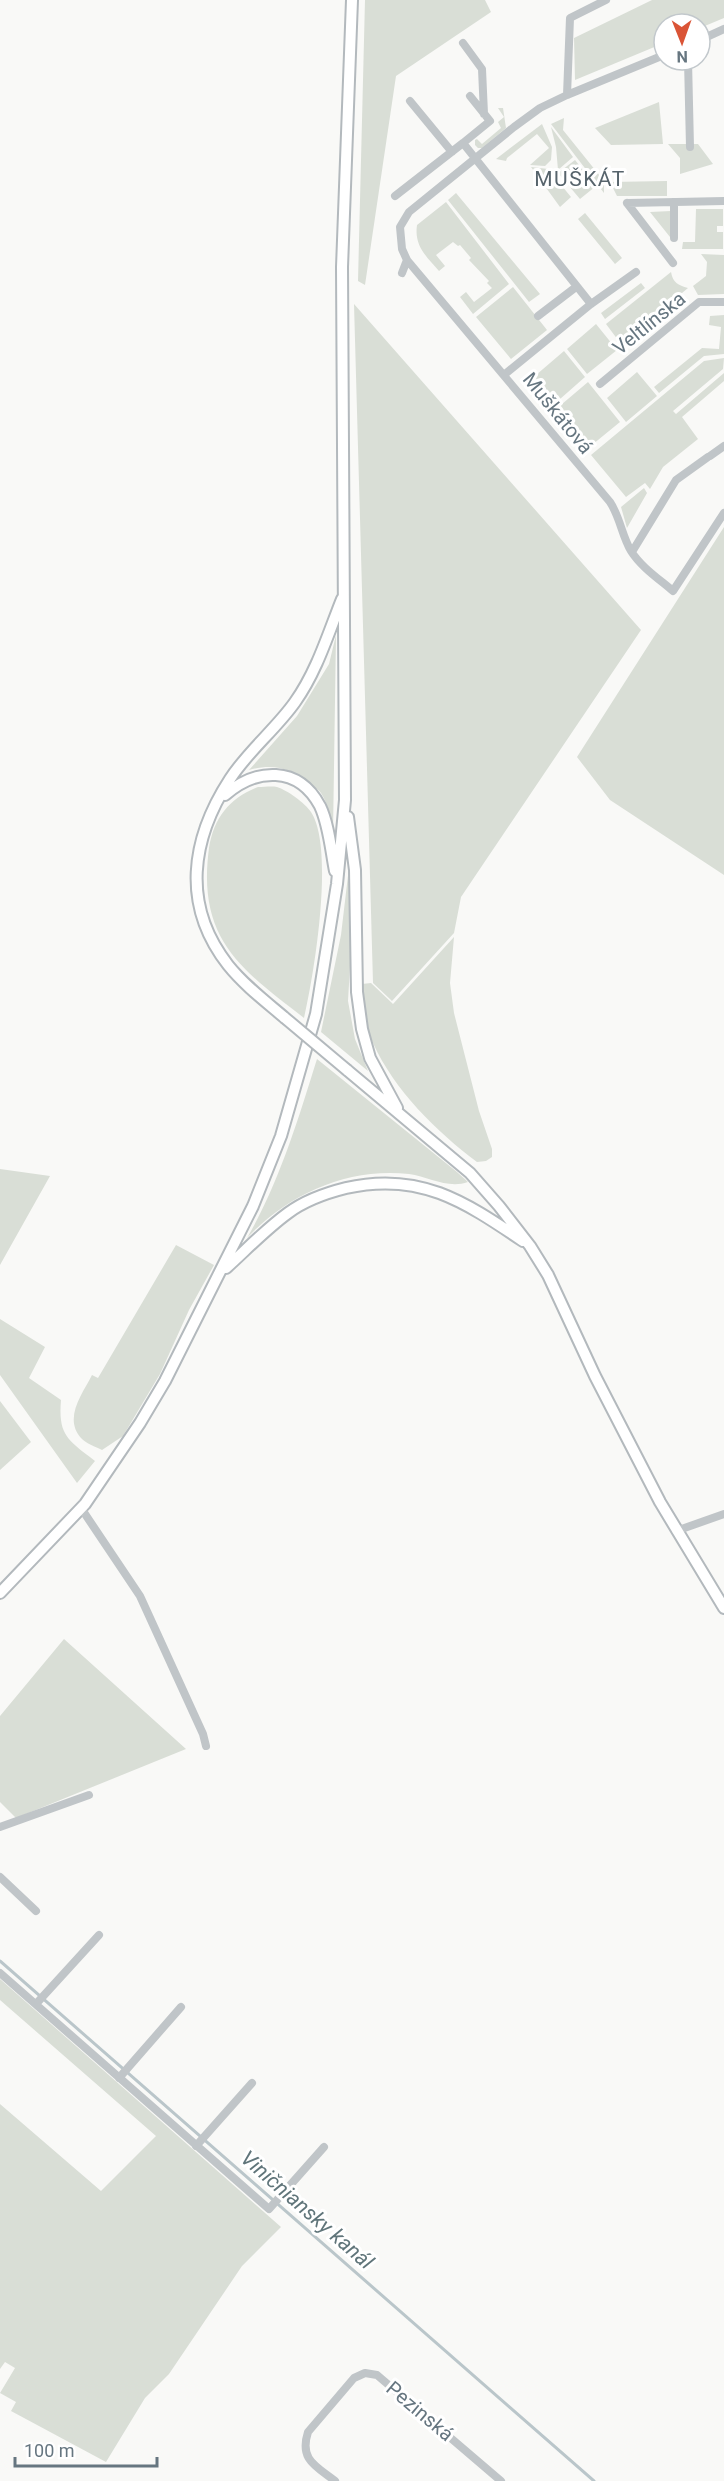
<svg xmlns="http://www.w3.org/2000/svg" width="724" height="2481" font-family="Roboto,sans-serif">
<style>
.green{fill:#d9ded6}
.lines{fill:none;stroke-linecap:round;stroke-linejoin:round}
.stream{stroke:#bac6ca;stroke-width:3}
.secondary-casing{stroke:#b3b9bd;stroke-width:14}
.street{stroke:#c0c5c8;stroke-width:8}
.secondary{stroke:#fff;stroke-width:10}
.secondary-bridge-casing{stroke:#b3b9bd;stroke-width:14;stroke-linecap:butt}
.secondary-bridge{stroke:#fff;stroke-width:10}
.labels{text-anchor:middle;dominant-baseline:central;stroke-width:6;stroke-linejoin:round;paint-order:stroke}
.street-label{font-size:20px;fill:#667680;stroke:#fff}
.neighbourhood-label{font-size:21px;letter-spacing:1.5px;fill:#57646c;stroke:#fff}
.water-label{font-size:21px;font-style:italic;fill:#60757a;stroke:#fff}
</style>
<rect width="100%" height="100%" fill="#f9f9f7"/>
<path class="green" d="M 365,0 L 485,0 L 491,12 L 396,76 L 365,285 L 358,281 Z
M 652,0 L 724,0 L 724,18 L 700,28 L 700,24 L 664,24 L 664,43 L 575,80 L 574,38 Z
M 659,102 L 663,144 L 611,145 L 595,128 Z
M 498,108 L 503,108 L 506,128 L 482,148 L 478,148 L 475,145 L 475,140 L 477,139 L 482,144 L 501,128 L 498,122 L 504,117 Z
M 564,118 L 563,130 L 604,181 L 604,193 L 551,124 Z
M 542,124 L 552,147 L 551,160 L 545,166 L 530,165 L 549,148 L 537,134 L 507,158 L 506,161 L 496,159 Z
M 551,127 L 573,157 L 558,170 L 556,147 Z
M 668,144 L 698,144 L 713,164 L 680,174 L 680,158 Z
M 575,160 L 596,186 L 580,199 L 558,173 Z
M 531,167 L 548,169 L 571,197 L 560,207 Z
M 667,181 L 667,196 L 617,196 L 610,182 Z
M 456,193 L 540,294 L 529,302 L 448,200 Z
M 446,202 L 509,284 L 473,314 L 460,297 L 466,292 L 474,302 L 492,288 L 487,283 L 489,281 L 469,260 L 471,258 L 460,245 L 458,246 L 453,242 L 436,255 L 445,266 L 439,271 C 426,256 414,246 417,225 Z
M 696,209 L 723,209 L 723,226 L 717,226 L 717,232 L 723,232 L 723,249 L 682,249 L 683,242 L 695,242 Z
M 671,211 L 670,237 L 650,212 Z
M 585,213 L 622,258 L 615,264 L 578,219 Z
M 701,254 L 724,255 L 724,294 L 698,295 L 693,286 L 706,276 L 707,262 Z
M 671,272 C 673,283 678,285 688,288 L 621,344 L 606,324 Z
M 641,283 L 645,288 L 605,319 L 601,313 Z
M 513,287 L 547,330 L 511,359 L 476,317 Z
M 354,304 L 641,630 L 461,897 L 454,933 L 392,1001 L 373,983 Z
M 724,315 L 724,354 L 704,356 L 659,393 L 654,387 L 702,348 L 719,349 L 721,327 L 709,325 L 710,316 Z
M 596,324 L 617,350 L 587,374 L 567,349 Z
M 564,351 L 585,377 L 551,407 L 529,381 Z
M 724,358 L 723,369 L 673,411 L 676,414 L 724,373 L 724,381 L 682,417 L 698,439 L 663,467 L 650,489 L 645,483 L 626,497 L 591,455 L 704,361 Z
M 637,372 L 657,396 L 626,422 L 607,398 Z
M 588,382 L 620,422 L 587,449 L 555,410 Z
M 644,488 L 647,493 L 627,528 L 621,507 Z
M 724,527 L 724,875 L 610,800 L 577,757 Z
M 336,635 L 333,834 C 331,821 329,805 321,793 C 319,790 314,787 311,784 C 291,768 273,763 249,770 L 297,716 L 329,664 Z
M 258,787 C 264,787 272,786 277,787 C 287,790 305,803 311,812 C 335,848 314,975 304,1018 C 239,968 197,938 209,848 C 214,817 230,798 258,787 Z
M 349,867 L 351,950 L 348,1001 L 355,1039 L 368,1071 L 321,1032 L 341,935 Z
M 454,937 L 450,983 L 454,1013 L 479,1111 L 492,1149 L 492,1157 L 486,1161 L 477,1162 C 437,1132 394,1090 373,1043 C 366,1028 364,1000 362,984 L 371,983 L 393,1004 Z
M 317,1059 L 457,1172 L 468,1182 C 448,1189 429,1177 409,1174 C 348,1167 288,1194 247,1238 C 279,1183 298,1120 317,1059 Z
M 0,1169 L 50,1176 L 0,1265 Z
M 176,1245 L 214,1265 L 189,1310 L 160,1374 L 123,1436 L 102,1450 C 96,1447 85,1443 81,1438 C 63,1418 83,1393 92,1375 L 98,1378 Z
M 0,1319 L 45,1347 L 29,1378 L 61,1400 C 58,1436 68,1440 95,1461 L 77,1483 L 0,1375 Z
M 0,1401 L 31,1442 L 0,1470 Z
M 64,1639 L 186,1749 L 16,1818 L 0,1802 L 0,1716 Z
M 0,1979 L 281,2227 L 242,2266 L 169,2374 L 145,2398 L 106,2462 L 11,2411 L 16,2402 L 0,2393 L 15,2368 L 5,2362 L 0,2369 L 0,2104 L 101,2191 L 156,2136 L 0,2000 Z"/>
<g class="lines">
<path class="stream" d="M 0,1961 L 594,2481"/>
<defs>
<path id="secondary" d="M 225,795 C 256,768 298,765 320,806 C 329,825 331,851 335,871
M 348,817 L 355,870 L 357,992 L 362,1029 L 370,1058 L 397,1108
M 285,1018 C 265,1001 244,985 228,965 C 181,905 191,839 230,779 C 248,751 276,729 295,702 C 317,671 328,634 342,599
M 347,1070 L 470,1173 L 499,1206 L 530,1246 L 548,1275 L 595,1376 L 660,1502 L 724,1608
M 226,1268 C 246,1250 266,1229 288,1213 C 304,1201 326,1193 346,1188 C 420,1171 465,1202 523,1241
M 0,1593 L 85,1504 L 140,1423 L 165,1381 L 253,1206 L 281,1136 L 316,1014 L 337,884 L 345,800 L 342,267 L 352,0"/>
</defs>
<use href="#secondary" class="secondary-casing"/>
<path class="street" d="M 700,40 L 724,29
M 463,43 L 482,69 L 484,114
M 688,60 L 690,147
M 567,95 L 570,18 L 606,0
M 470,96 L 490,121 L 463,143 L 591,304
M 410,101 L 452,152
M 395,196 L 463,143
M 627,203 L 724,201
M 627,203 L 673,263
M 674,238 L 674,202
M 407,260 L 610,502 C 620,517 622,536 631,551 C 641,567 659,579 673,591 L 724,513
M 402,273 L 407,260 L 402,249 L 400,227 L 409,212 L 514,127 L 540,108 L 567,95 L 664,55
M 538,316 L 576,287
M 505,374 L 591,304 L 636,272
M 600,384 L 699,302 L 724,302
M 710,456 L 724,446
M 632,552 L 676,480 L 708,457
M 81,1508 L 140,1596 L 203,1734 L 206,1746
M 676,1531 L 724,1514
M 0,1827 L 89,1795
M 0,1877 L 36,1911
M 0,1973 L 269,2209 L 324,2147
M 36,2004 L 99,1935
M 119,2078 L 181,2007
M 196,2146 L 252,2083
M 335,2481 C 316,2466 299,2460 308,2432 L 354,2378 L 365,2373 L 377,2375 L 501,2481"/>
<use href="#secondary" class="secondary"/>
<defs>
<path id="secondary-bridge" d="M 285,1018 L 347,1070"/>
</defs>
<use href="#secondary-bridge" class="secondary-bridge-casing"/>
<use href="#secondary-bridge" class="secondary-bridge"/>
</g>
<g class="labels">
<g class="street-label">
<text transform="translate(649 323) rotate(-39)">Veltlínska</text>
<text transform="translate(558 413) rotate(51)">Muškátová</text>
<text transform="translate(420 2411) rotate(40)">Pezinská</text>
</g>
<g class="neighbourhood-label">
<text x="580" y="179">MUŠKÁT</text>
</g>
<g class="water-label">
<text transform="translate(307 2210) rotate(41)">Viničniansky kanál</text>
</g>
</g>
<g transform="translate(682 42) rotate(179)"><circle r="28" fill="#ffffff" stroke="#c2c8cc" stroke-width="1.5"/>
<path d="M0-4.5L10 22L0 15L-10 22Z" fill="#da5436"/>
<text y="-9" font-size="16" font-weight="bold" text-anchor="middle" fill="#667680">N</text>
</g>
<path d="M15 2457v9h142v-9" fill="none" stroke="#667680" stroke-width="3"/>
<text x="24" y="2457" font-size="18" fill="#667680" stroke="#ffffff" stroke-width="4.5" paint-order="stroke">100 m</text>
</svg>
